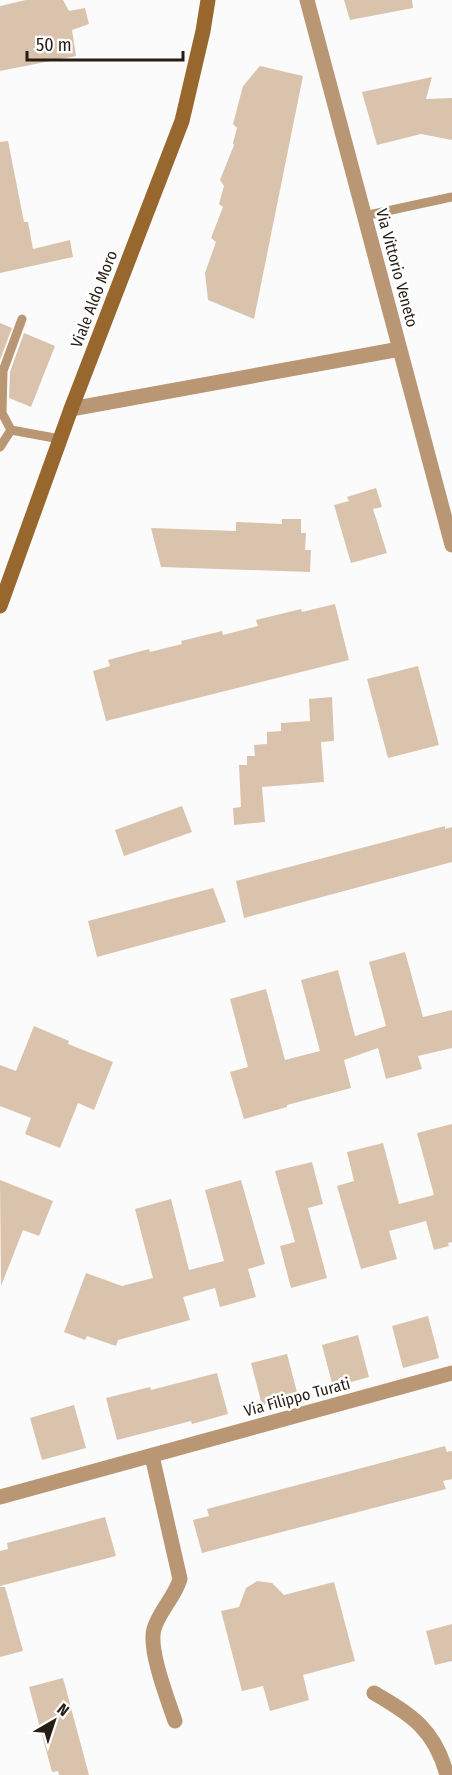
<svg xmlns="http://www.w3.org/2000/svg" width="452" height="1775" font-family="'Fira Sans Condensed',sans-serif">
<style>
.building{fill:#dac3ac}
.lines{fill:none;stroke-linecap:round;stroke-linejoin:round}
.lane{stroke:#b99774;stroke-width:9}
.street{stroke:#b99774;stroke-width:15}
.secondary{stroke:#97672d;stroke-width:15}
.labels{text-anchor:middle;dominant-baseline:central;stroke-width:5;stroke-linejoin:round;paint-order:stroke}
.street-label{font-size:16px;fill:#261d15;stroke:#fff}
</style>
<rect width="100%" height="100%" fill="#fbfbfb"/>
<path class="building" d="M 26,0 L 63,0 L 69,11 L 85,8 L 89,24 L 72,30 L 76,56 L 0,71 L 0,6 Z
M 344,0 L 412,0 L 413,8 L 350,20 Z
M 260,66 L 303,76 L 254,319 L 208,300 L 205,273 L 216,242 L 211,238 L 223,207 L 219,204 L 224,186 L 220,180 L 234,145 L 233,143 L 237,128 L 233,124 L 243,86 Z
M 432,77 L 426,99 L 452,98 L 452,140 L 421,134 L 377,145 L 362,92 Z
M 8,141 L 24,222 L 28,222 L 33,249 L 70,240 L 73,257 L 0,273 L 0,142 Z
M 0,323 L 12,328 L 0,360 Z
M 24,333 L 55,346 L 31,407 L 9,398 L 10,372 Z
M 376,488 L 382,507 L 373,509 L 387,553 L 351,563 L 334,505 L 349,501 L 347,497 Z
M 282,519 L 301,519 L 301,533 L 306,533 L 305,550 L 311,550 L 310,572 L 161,567 L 151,528 L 236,531 L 236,522 L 282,524 Z
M 335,604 L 349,660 L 106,721 L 93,671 L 110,666 L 108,660 L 149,649 L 150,652 L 182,644 L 181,641 L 222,631 L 223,635 L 258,626 L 256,620 L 301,609 L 302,612 Z
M 418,666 L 439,745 L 388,758 L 367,679 Z
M 332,697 L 334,741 L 321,742 L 324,782 L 262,787 L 265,822 L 234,825 L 233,808 L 241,807 L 239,765 L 247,765 L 247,756 L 255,756 L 254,745 L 267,744 L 267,732 L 281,731 L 281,723 L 310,721 L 309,699 Z
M 182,806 L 192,832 L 124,856 L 115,830 Z
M 445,826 L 445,829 L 452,827 L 452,862 L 244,918 L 236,881 Z
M 213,888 L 226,922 L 97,957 L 88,921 Z
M 405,952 L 423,1017 L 452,1010 L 452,1048 L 418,1056 L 422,1069 L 386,1079 L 378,1048 L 344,1060 L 351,1088 L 287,1105 L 287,1107 L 244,1119 L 230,1072 L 248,1067 L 230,999 L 266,989 L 285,1060 L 320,1051 L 301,980 L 338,970 L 355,1036 L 386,1026 L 369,962 Z
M 34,1026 L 69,1041 L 68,1044 L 113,1062 L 94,1110 L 78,1103 L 60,1148 L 25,1134 L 31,1118 L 0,1106 L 0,1065 L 16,1071 Z
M 452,1124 L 452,1242 L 448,1243 L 449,1246 L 434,1250 L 426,1221 L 389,1231 L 397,1259 L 361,1269 L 337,1186 L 354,1181 L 347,1152 L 383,1143 L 399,1204 L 434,1195 L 417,1133 Z
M 312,1162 L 323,1204 L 308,1208 L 327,1278 L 291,1288 L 280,1246 L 295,1242 L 275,1171 Z
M 0,1180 L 53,1201 L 39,1236 L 23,1230 L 1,1286 Z
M 241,1180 L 265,1264 L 248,1269 L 256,1297 L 220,1307 L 215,1288 L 183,1297 L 190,1320 L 118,1340 L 116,1346 L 87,1336 L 85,1340 L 64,1332 L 86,1273 L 122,1286 L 153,1278 L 135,1209 L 171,1199 L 189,1270 L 224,1261 L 205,1190 Z
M 428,1316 L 439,1358 L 403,1368 L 392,1326 Z
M 358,1335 L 369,1377 L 333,1387 L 322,1345 Z
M 287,1354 L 298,1396 L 262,1405 L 251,1363 Z
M 217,1373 L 228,1414 L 192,1424 L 191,1421 L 117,1440 L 106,1398 L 150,1387 L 151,1390 Z
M 74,1405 L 86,1448 L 42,1460 L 30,1418 Z
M 445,1446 L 447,1452 L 452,1451 L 452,1479 L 443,1481 L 446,1489 L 202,1553 L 193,1520 L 209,1516 L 207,1509 Z
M 105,1517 L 116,1556 L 0,1586 L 0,1551 L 8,1549 L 7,1543 Z
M 257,1581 L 272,1583 L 284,1595 L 334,1582 L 355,1661 L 303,1675 L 309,1700 L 270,1711 L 263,1686 L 242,1691 L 221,1611 L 239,1607 L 246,1588 Z
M 0,1587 L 5,1587 L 23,1651 L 0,1657 Z
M 452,1624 L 452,1661 L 435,1665 L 426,1631 Z
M 63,1678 L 89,1775 L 59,1775 L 58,1771 L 52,1772 L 29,1687 Z"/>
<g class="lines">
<path class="lane" d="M 364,216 L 452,197
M 11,430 L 2,413 L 3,371 L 22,319
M 0,447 L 11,430 L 60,439"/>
<path class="street" d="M 307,0 L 452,545
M 71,409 L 400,349
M 152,1456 L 180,1579 C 175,1597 159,1611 154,1629 C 148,1649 168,1700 175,1721
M 0,1497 L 452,1373
M 374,1693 C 412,1715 435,1730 447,1775"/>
<path class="secondary" d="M 0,606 L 71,409 L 182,121 L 203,31 L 208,0"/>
</g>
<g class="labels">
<g class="street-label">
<text transform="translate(397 268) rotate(75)">Via Vittorio Veneto</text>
<text transform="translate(94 299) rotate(-69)">Viale Aldo Moro</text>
<text transform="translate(297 1397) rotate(-15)">Via Filippo Turati</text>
</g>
</g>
<g transform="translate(54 1721) rotate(39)" stroke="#ffffff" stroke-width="4.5" paint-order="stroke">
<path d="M0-4.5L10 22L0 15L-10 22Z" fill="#261d15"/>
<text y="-9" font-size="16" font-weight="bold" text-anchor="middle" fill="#261d15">N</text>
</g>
<path d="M27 51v9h156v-9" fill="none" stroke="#261d15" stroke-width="3"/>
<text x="36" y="51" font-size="18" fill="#261d15" stroke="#ffffff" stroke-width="4.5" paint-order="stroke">50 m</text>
</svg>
